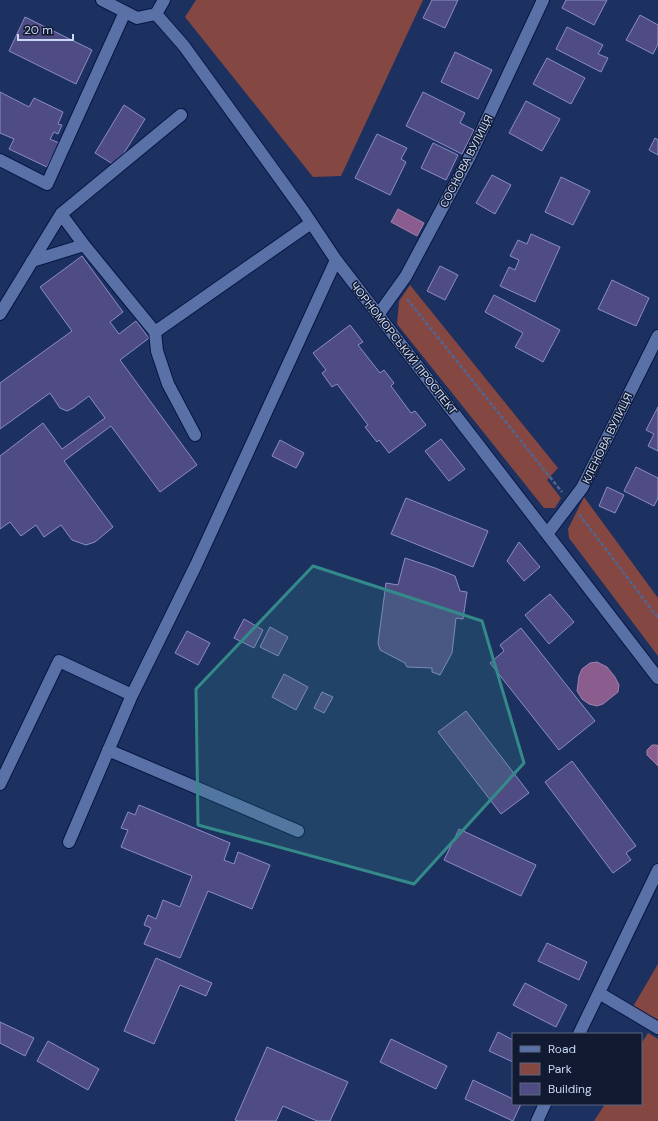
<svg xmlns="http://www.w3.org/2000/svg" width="658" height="1121" font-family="'DM Sans',sans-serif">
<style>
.green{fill:#854742}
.water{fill:#8b5d8e;stroke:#9e82ae}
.building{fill:#4f4c83;stroke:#8c8bc7}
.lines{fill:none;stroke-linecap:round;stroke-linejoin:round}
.minor-casing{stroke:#061644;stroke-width:14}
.path{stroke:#52648f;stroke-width:2.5;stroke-dasharray:4 2;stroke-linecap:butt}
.minor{stroke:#5971a7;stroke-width:12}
.marked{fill:#348a89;fill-opacity:0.2;stroke:#348a89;stroke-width:3;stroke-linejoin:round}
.labels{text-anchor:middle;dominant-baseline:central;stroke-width:3;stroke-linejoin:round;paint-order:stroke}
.street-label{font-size:11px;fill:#cad8f7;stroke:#111a30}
</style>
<rect width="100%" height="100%" fill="#1d3161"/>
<path class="green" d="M 196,0 L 423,0 L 341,176 L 313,177 L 185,17 Z
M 410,285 L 558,468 L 547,480 L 561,498 L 555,508 L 544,508 L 397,324 L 399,301 Z
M 584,497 L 658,598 L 658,656 L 569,538 L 568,529 Z
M 658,964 L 658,1025 L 631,1010 Z
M 648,1033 L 658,1039 L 658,1121 L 594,1121 L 605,1104 L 641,1104 L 641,1044 Z"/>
<path class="water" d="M 398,209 L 424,223 L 417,236 L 391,222 Z
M 597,662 L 607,667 L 615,677 L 619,685 L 618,692 L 603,704 L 597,706 L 589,704 L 582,699 L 577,691 L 579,676 L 582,669 L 590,663 Z
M 652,745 L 657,745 L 658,746 L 658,766 L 647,755 L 647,750 Z"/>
<path class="building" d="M 432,0 L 458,0 L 445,28 L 423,18 Z
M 566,0 L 607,0 L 594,25 L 562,8 Z
M 640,15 L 658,25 L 658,44 L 653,54 L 626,40 Z
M 25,17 L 92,50 L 76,84 L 9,51 Z
M 567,27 L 603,45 L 598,54 L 608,58 L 601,72 L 556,49 Z
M 455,52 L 492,70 L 478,99 L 441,82 Z
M 547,58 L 585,78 L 571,104 L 533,84 Z
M 0,92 L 29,107 L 34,98 L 63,112 L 58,124 L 62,125 L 58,134 L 54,132 L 50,139 L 59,143 L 47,167 L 9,149 L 14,139 L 0,133 Z
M 423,92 L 465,113 L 460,123 L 474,130 L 462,154 L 406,126 Z
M 526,101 L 560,119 L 542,151 L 509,133 Z
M 124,105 L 145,119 L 116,166 L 95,153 Z
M 377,134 L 407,148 L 401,159 L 406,162 L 390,195 L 355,178 Z
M 655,138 L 658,140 L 658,155 L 649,150 Z
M 433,143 L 458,155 L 446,180 L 421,168 Z
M 492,175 L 511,185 L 495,214 L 476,203 Z
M 561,177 L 590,191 L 573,225 L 545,212 Z
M 531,234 L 560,247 L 535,302 L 500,286 L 509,267 L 515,270 L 519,260 L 510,256 L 518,240 L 527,244 Z
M 82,256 L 123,312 L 110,322 L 119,334 L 136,321 L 149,338 L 120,360 L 197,465 L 160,492 L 111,426 L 64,461 L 113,527 L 95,542 L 86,545 L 72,540 L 61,525 L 44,537 L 36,525 L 21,536 L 10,522 L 0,529 L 0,456 L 43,423 L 62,449 L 105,418 L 89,396 L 73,408 L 67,411 L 60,408 L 50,393 L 0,429 L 0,383 L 72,331 L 40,287 Z
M 440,266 L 458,275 L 445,300 L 427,291 Z
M 612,280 L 649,298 L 636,326 L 598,309 Z
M 494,295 L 560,330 L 543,362 L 515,347 L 523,333 L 485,312 Z
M 350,325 L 363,342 L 358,345 L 380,373 L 384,370 L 394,383 L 391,386 L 411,413 L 415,411 L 426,425 L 389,453 L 379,440 L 377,442 L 365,427 L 368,425 L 337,384 L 332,387 L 322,373 L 326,370 L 313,353 Z
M 658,407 L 658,451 L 648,446 L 654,434 L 646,430 Z
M 441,439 L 465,469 L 449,481 L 425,451 Z
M 280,440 L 304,453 L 296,468 L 272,456 Z
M 636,467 L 658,478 L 658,498 L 654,506 L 624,491 Z
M 607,487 L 624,495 L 615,513 L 599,506 Z
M 406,498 L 488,531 L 473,567 L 391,534 Z
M 519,542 L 540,567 L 524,581 L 507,561 Z
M 405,558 L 435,568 L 455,576 L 460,591 L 467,592 L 463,619 L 456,618 L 452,653 L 440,675 L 432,672 L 432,668 L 407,667 L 405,663 L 380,650 L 378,643 L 386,583 L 398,585 Z
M 550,594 L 574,622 L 549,644 L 525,615 Z
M 244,619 L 263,630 L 254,648 L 234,638 Z
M 270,627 L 288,637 L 278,656 L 260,647 Z
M 521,628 L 595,721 L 559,750 L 490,663 L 504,651 L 500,645 Z
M 187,631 L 210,643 L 198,665 L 175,653 Z
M 284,674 L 308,687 L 296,710 L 272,697 Z
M 322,692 L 333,697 L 324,713 L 314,708 Z
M 466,711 L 529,793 L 501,814 L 438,732 Z
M 572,761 L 636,846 L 626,853 L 631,860 L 613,873 L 545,782 Z
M 139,805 L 230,843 L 224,860 L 234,864 L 238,852 L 270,865 L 252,909 L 208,891 L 180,958 L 144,944 L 151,928 L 144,925 L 148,915 L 156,919 L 163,900 L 180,907 L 192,876 L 121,847 L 128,830 L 121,828 L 128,812 L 135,815 Z
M 459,829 L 536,865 L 521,896 L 444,860 Z
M 547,943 L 587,962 L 579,980 L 538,961 Z
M 156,958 L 212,983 L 206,996 L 180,985 L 154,1044 L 124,1031 Z
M 525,983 L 567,1005 L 556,1027 L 513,1005 Z
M 0,1022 L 34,1038 L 25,1056 L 0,1043 Z
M 498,1032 L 513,1040 L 513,1062 L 489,1051 Z
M 391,1039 L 447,1066 L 436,1089 L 380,1062 Z
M 48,1041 L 99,1069 L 88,1090 L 37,1061 Z
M 267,1047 L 348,1082 L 330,1121 L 317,1121 L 283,1106 L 276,1121 L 238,1121 L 235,1120 Z
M 473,1080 L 513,1099 L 513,1104 L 521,1104 L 513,1121 L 465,1099 Z"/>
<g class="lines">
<defs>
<path id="minor" d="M 102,0 L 137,18 L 156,14
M 156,14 L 184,46 L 304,212 L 336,260 L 658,678
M 156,14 L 164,0
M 0,160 L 47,184 L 125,12
M 61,214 L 84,245 L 155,332 L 157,351 L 168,384 L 195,435
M 32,261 L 84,245
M 0,314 L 61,214 L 181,115
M 378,315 L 406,276 L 469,158 L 543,0
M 155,332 L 311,223
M 547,534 L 582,488 L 658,336
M 108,750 L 298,831
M 0,784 L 59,661 L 132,695
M 69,842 L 132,695 L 196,565 L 336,260
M 599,993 L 658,1028
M 579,1034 L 658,870
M 537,1121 L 545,1104"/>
</defs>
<use href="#minor" class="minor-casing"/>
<path class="path" d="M 407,299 L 562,492
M 579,514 L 658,618"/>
<use href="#minor" class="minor"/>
</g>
<path class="marked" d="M 313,566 L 482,621 L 524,763 L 414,884 L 198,825 L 196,689 Z"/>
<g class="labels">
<g class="street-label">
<text transform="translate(466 161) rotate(-63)">СОСНОВА ВУЛИЦЯ</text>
<text transform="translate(404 348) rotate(52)">ЧОРНОМОРСЬКИЙ ПРОСПЕКТ</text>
<text transform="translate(607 438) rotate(-64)">КЛЕНОВА ВУЛИЦЯ</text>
</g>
</g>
<rect x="512" y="1033" width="130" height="72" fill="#111a30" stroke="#5b6680"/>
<rect x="520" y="1046" width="20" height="6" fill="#5971a7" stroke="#5b6680"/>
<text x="548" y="1053" font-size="12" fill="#cad8f7">Road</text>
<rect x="520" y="1063" width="20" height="12" fill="#854742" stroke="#5b6680"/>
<text x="548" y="1073" font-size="12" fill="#cad8f7">Park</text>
<rect x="520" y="1083" width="20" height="12" fill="#4f4c83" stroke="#5b6680"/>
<text x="548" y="1093" font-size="12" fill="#cad8f7">Building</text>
<path d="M18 34v6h55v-6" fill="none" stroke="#cad8f7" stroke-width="2"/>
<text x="24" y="34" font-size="12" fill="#cad8f7" stroke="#111a30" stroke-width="3" paint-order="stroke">20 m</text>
</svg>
